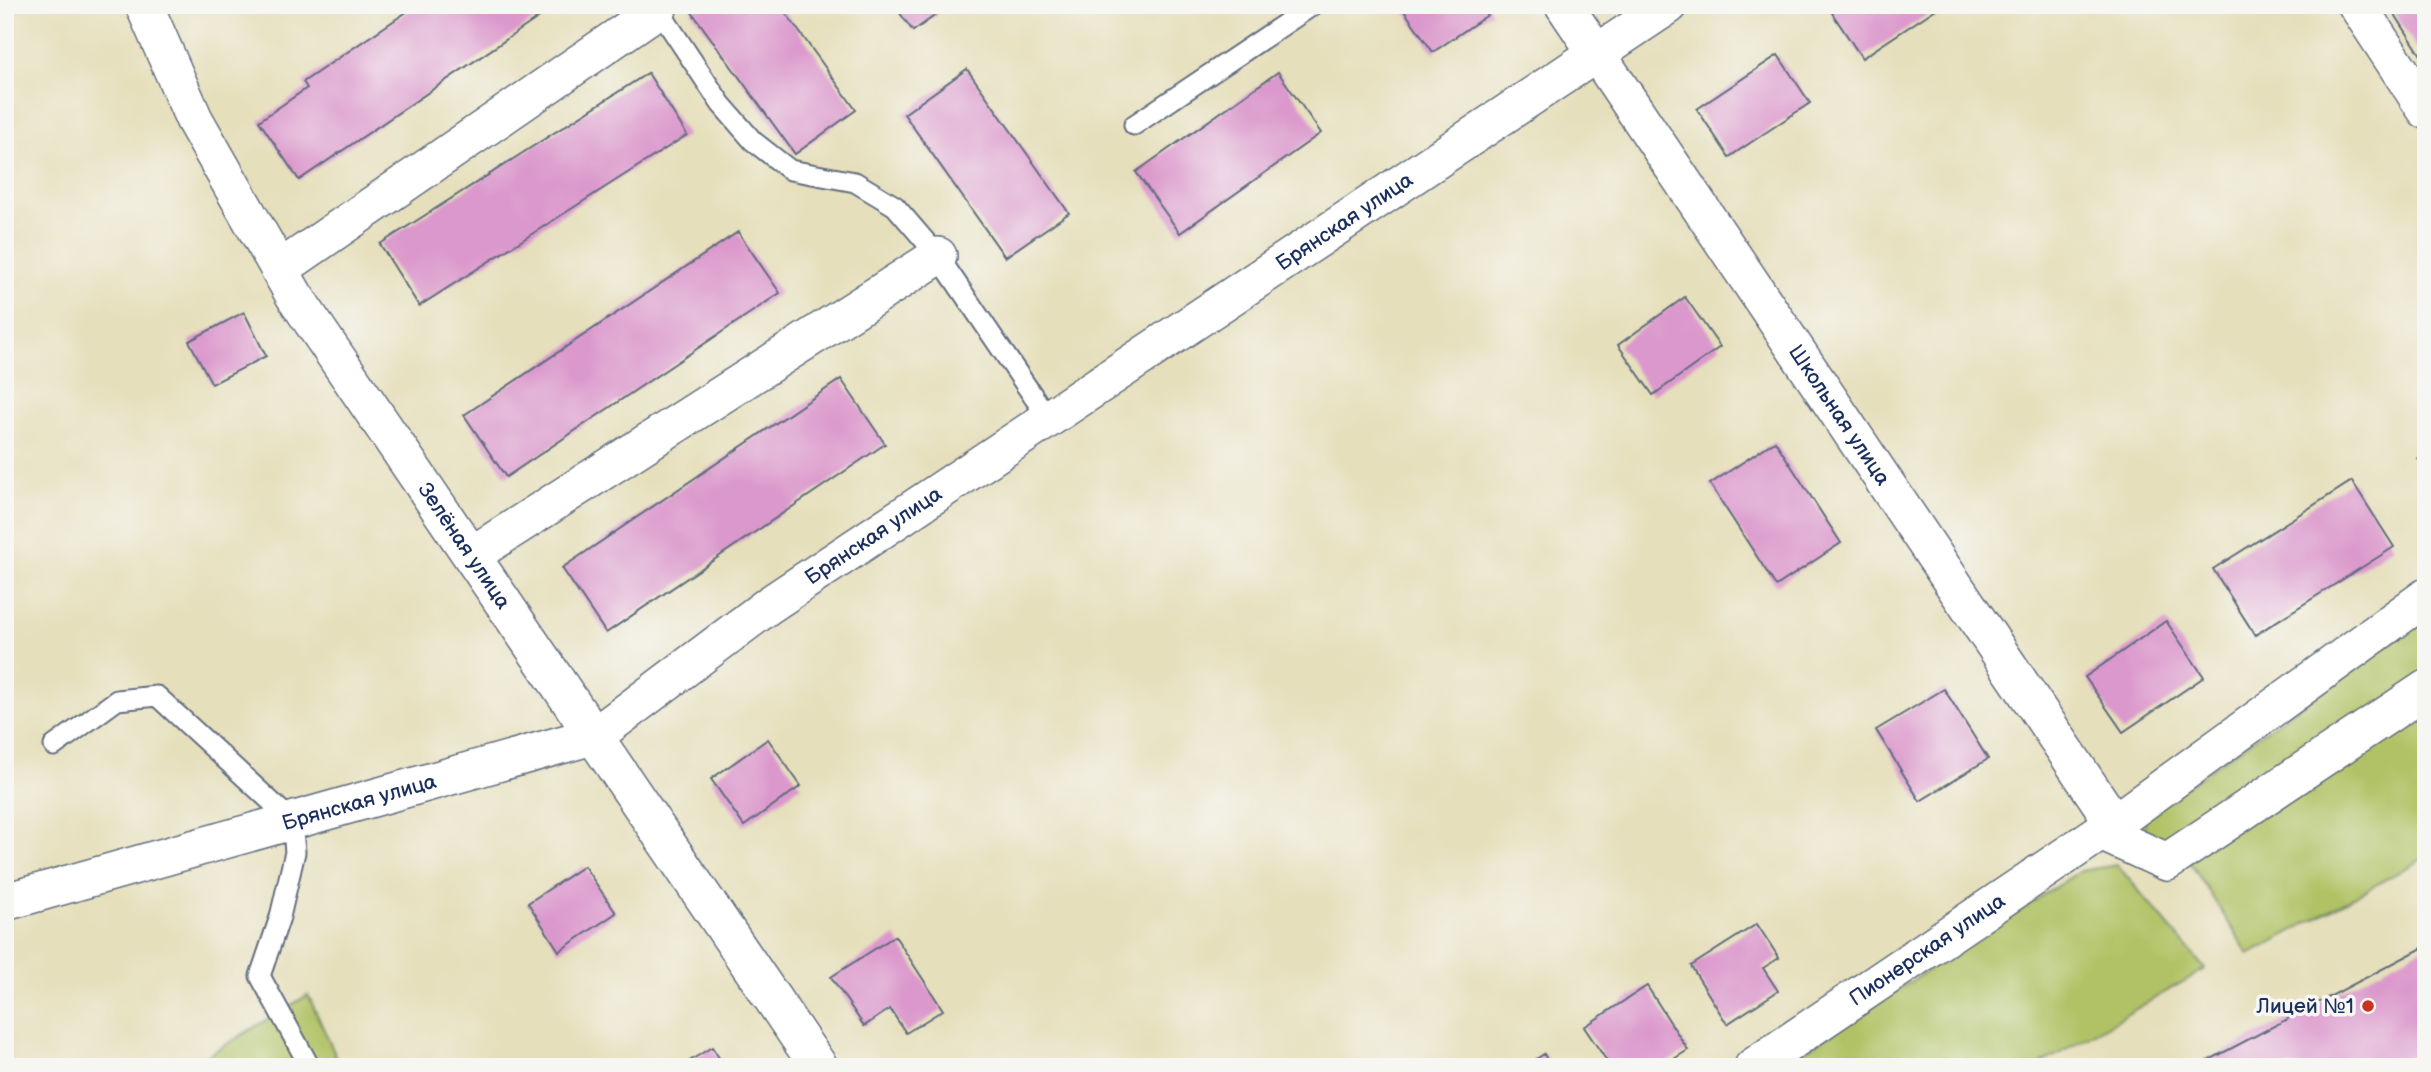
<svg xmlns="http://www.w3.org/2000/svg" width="2431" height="1072" font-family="'Balsamiq Sans',sans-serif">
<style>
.green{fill:#b0c265;stroke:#667862;stroke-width:2}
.building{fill:#db98cc}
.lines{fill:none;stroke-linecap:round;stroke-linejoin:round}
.service-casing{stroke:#626d7f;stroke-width:23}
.minor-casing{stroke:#626d7f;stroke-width:40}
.service{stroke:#fff;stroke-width:19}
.minor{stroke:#fff;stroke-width:37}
.poi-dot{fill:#c8321e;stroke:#f6f6f2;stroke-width:2.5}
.labels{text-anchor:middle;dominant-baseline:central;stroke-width:7;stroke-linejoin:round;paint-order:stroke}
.street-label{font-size:21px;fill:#1b2f5e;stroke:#f6f6f2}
.poi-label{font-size:21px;fill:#1b2f5e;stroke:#f6f6f2;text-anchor:end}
</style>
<rect width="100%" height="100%" fill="#f6f6f2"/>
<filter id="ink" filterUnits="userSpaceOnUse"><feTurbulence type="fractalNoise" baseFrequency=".0143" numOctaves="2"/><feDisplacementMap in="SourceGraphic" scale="14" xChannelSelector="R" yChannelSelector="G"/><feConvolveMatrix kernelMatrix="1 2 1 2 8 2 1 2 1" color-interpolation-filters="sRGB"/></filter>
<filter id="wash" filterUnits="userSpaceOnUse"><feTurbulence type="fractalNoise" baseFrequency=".00686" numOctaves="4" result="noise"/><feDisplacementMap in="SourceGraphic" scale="28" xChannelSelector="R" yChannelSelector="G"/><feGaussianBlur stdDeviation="1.57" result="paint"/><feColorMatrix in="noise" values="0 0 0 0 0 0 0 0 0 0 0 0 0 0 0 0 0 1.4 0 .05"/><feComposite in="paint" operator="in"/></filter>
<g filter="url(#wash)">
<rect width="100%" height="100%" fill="#e6dfbb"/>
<path class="green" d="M 2426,618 L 2426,675 L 2168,849 L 2144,829 L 2145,815 Z
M 2426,702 L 2426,857 L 2249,955 L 2188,859 Z
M 2117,865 L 2205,969 L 2036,1067 L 1780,1067 L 2080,871 Z
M 308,995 L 341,1067 L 189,1067 Z"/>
<g id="blocks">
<path class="building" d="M 417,5 L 557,5 L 299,180 L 259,121 L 307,88 L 303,82 Z
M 699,5 L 780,5 L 856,110 L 795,154 L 691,11 Z
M 894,5 L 950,5 L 913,31 Z
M 1400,5 L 1487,5 L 1492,12 L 1433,52 Z
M 1844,5 L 1942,5 L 1862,58 L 1832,13 Z
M 2389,5 L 2426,5 L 2426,63 Z
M 1778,55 L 1810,103 L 1729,157 L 1697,109 Z
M 967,69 L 1069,213 L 1005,257 L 904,114 Z
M 1278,72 L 1321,133 L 1180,233 L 1136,172 Z
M 648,73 L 687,135 L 419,306 L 380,244 Z
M 738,232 L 780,293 L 506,477 L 464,415 Z
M 1685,297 L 1720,347 L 1653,395 L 1618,345 Z
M 244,312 L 266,356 L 212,384 L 189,341 Z
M 841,379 L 885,444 L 606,633 L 562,568 Z
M 1775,441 L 1841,543 L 1776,586 L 1710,484 Z
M 2426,453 L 2426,469 L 2418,459 Z
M 2352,481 L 2394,547 L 2255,635 L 2213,569 Z
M 2166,621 L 2204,677 L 2123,732 L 2085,677 Z
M 1944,689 L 1988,759 L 1920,801 L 1876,730 Z
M 768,739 L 801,786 L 744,826 L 711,779 Z
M 584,866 L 616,913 L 559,951 L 528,903 Z
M 1757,924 L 1779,958 L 1763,968 L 1778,991 L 1727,1024 L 1691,966 Z
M 895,936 L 943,1010 L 906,1033 L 890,1009 L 864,1026 L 831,977 Z
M 2426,946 L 2426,1067 L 2196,1067 Z
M 1647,986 L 1688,1050 L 1661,1067 L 1611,1067 L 1584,1027 Z
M 712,1047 L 725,1067 L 680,1067 Z
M 1544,1054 L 1551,1067 L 1524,1067 Z"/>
</g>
</g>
<g filter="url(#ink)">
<use href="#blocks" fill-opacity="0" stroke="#626d7f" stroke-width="2"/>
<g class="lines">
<defs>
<path id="service" d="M 663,5 L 658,9 L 721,104 L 753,141 L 790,170 L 855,182 L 895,206 L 938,256 L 1048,418
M 1134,125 L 1313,5
M 54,746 L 117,700 L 157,696 L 292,821 L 295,852 L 280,917 L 260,976 L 310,1067"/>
<g id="minor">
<path id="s1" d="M 144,5 L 194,119 L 294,295 L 819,1067"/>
<path id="s2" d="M 1564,5 L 2114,823"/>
<path d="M 2357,5 L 2426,110"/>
<path d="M 280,269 L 658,9"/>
<path d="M 472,555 L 938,256"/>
<path d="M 2101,832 L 2167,862 L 2426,689"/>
<path id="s3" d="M 5,902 L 596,735 L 769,605 L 1669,5"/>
<path id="s4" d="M 1753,1067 L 2114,823 L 2426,597"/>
</g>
</defs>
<use href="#service" class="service-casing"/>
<use href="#minor" class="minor-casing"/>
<use href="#service" class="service"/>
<use href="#minor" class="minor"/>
</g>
</g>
<circle class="poi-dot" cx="2368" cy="1006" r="7"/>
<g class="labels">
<g class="street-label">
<text stroke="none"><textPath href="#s3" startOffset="1522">Брянская улица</textPath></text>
<text stroke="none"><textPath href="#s2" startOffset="494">Школьная улица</textPath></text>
<text stroke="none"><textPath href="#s3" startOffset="956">Брянская улица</textPath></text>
<text stroke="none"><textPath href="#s1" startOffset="630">Зелёная улица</textPath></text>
<text stroke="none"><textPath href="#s3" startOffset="368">Брянская улица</textPath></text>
<text stroke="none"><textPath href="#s4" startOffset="210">Пионерская улица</textPath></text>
</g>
<g class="poi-label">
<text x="2354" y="1006">Лицей №1</text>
</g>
</g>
<rect width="2431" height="1072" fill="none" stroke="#f6f6f2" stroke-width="28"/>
</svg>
